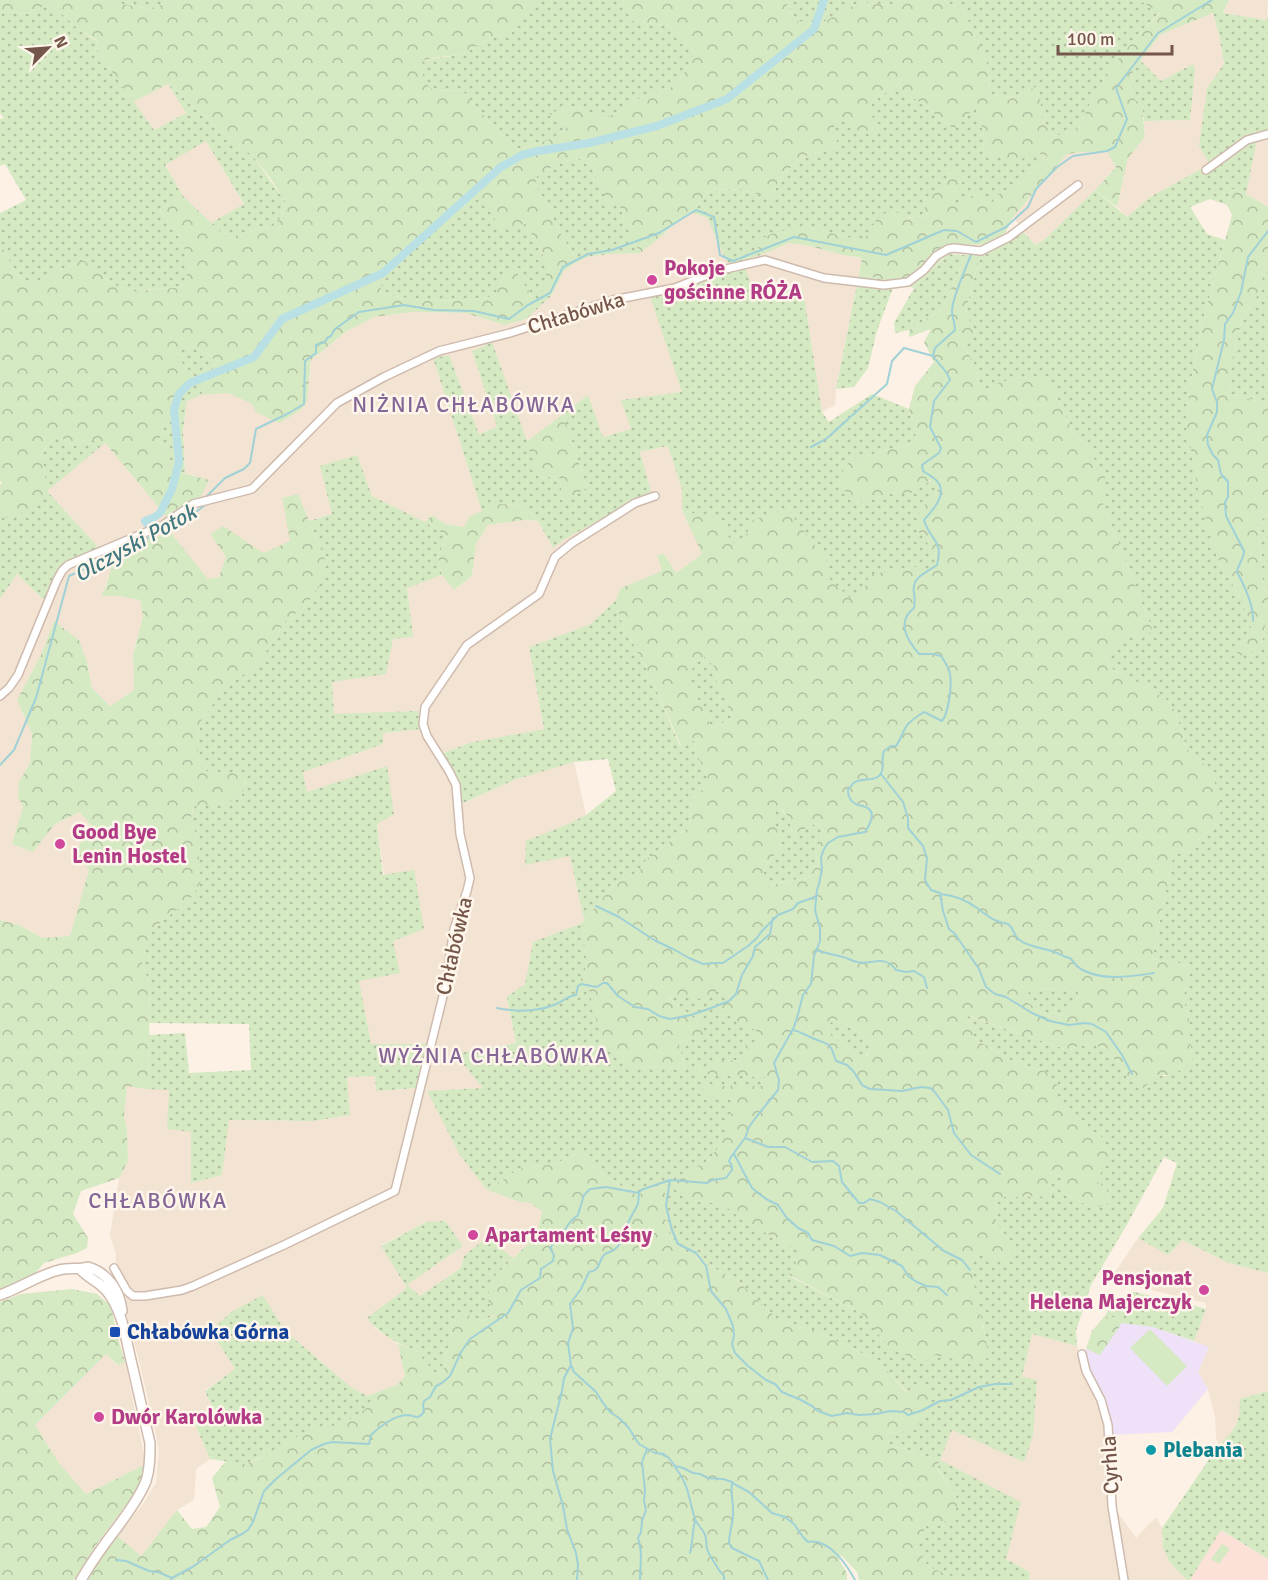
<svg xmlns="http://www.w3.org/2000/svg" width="1268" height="1580" font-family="Signika,sans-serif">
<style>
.residential{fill:#f3e3d3}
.commercial{fill:#fce1d8}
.education{fill:#eee1f8}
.grass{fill:url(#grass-dots)}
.forest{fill:url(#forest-crowns);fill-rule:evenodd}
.garden{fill:#d5e9c3}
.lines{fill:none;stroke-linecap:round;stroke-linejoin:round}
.stream{stroke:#a0d1d6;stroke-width:2}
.canal{stroke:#b9e1e5;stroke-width:8}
.minor-casing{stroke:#cfbbae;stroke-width:10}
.tertiary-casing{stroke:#cfbbae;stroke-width:12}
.minor{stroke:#fff;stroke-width:7}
.tertiary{stroke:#fff;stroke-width:9}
.hotel-dot{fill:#d1479c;stroke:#fff6eb;stroke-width:2}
.transit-dot{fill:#1a4fb4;stroke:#fff6eb;stroke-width:2}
.culture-dot{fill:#0f9aa8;stroke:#fff6eb;stroke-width:2}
.labels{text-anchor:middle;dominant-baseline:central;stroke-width:5;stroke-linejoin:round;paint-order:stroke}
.hotel-label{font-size:21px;font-weight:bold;fill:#b23c85;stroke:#fff6eb;text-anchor:start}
.street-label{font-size:21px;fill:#74574a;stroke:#fff6eb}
.transit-label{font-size:21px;font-weight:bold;fill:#164399;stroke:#fff6eb;text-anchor:start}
.culture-label{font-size:21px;font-weight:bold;fill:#0d838f;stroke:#fff6eb;text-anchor:start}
.neighbourhood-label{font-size:22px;letter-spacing:1.5px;fill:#846697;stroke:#fff6eb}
.water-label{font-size:22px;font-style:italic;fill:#427980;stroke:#fff6eb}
</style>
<defs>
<pattern id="grass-dots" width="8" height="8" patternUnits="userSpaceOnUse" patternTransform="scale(1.5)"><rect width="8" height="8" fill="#d5e9c3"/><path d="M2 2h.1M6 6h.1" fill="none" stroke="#b1c0a0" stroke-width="1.8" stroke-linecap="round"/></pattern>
<pattern id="forest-crowns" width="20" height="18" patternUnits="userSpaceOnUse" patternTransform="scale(1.5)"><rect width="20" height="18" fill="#d5e9c3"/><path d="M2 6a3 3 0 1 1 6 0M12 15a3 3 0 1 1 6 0" fill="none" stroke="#b1c0a0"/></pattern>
</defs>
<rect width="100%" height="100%" fill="#fcf1e4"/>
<path class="residential" d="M 1229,0 L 1268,0 L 1267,20 L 1223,13 Z
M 1213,13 L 1219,35 L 1224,65 L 1207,88 L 1210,164 L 1150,197 L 1127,217 L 1117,207 L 1128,158 L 1145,137 L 1144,121 L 1190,120 L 1193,64 L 1161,81 L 1140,60 L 1160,35 Z
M 168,84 L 186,113 L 154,130 L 133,102 Z
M 1268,134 L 1268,207 L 1246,194 L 1257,140 Z
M 206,140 L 244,205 L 211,223 L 183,196 L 165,165 Z
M 1083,152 L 1107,152 L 1116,166 L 1095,190 L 1045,239 L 1035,245 L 1013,217 L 1067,154 Z
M 691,212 L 707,218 L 727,262 L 731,264 L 764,254 L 789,243 L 810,246 L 843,255 L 862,258 L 836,389 L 835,405 L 822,412 L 803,291 L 682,392 L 622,400 L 631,429 L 602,437 L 588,396 L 526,442 L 491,342 L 472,351 L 497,427 L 479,434 L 449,355 L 433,358 L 482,511 L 469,517 L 464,527 L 445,524 L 432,515 L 425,522 L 372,496 L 356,455 L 332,514 L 309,521 L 298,495 L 282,498 L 291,541 L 263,553 L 210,534 L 226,557 L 219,577 L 208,579 L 95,559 L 77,564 L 80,569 L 111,569 L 102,596 L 119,596 L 140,600 L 143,616 L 133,655 L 134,690 L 110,706 L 92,688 L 87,662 L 79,640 L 54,622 L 41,655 L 17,700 L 32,734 L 30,763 L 19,782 L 23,806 L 12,844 L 33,852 L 55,824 L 80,812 L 90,824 L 90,870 L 70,936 L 42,938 L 19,925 L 0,920 L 0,599 L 17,574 L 44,600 L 60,568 L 67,561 L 99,548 L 47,491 L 45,475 L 105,443 L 166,516 L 208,480 L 185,473 L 183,431 L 187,400 L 201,395 L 228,393 L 252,404 L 310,379 L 311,360 L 347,331 L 374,317 L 413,312 L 465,313 L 505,325 L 526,319 L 551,296 L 564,270 L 574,264 L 587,257 L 610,254 L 640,253 L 662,236 L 677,221 Z
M 668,446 L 682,490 L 682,510 L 703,554 L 676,573 L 664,554 L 657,555 L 663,571 L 621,588 L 616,600 L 589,625 L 529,647 L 544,729 L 472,742 L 443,753 L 457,778 L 460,805 L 514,780 L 574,762 L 586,815 L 568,824 L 570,856 L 584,920 L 582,923 L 533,943 L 525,984 L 507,998 L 516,1043 L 456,1054 L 483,1088 L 428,1091 L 487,1190 L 520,1202 L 530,1203 L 542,1211 L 537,1235 L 513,1258 L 487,1237 L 461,1268 L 420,1296 L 407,1285 L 463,1246 L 445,1221 L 426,1222 L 381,1245 L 407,1288 L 374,1328 L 398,1344 L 405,1376 L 397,1385 L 367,1396 L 351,1387 L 285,1331 L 263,1296 L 235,1369 L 205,1390 L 213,1409 L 194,1422 L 210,1459 L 196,1469 L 194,1500 L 177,1510 L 141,1556 L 117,1536 L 143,1504 L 156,1483 L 159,1448 L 140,1364 L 115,1270 L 116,1254 L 110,1235 L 119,1178 L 128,1161 L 127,1130 L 124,1116 L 127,1086 L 169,1090 L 191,1132 L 191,1183 L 222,1175 L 228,1120 L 314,1121 L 349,1115 L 347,1077 L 375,1076 L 376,1091 L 417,1088 L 371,1044 L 358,980 L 393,941 L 377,824 L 387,767 L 307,793 L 303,772 L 383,744 L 383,733 L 420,729 L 418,711 L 334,715 L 332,682 L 393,639 L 412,637 L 407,587 L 442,575 L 455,590 L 472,576 L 476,544 L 488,525 L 524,520 L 538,521 L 553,548 L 563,540 L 640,452 Z
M 1138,1238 L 1168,1255 L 1182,1240 L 1229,1263 L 1268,1273 L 1268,1391 L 1240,1399 L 1240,1415 L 1232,1434 L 1219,1445 L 1216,1438 L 1215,1417 L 1208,1389 L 1198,1372 L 1209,1348 L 1194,1341 L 1206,1309 L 1206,1303 L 1139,1287 L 1113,1275 Z
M 1032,1334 L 1077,1346 L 1082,1367 L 1091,1388 L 1096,1396 L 1107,1436 L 1109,1479 L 1108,1503 L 1121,1574 L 1120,1580 L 1029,1580 L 1030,1572 L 1006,1559 L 939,1460 L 952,1429 L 1033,1436 L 1037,1380 L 1022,1378 Z
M 106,1354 L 117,1365 L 125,1362 L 146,1464 L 86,1494 L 59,1463 L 35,1425 Z
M 1118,1513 L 1136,1538 L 1156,1517 L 1162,1528 L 1163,1548 L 1170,1563 L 1187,1580 L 1127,1580 L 1126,1558 L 1119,1535 Z"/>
<path class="commercial" d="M 1220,1530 L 1268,1559 L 1268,1580 L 1190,1580 Z"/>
<path class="education" d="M 1122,1323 L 1153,1327 L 1209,1347 L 1198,1372 L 1208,1389 L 1172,1432 L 1111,1435 L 1109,1415 L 1102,1397 L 1093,1382 L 1087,1364 L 1086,1349 L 1100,1354 Z"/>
<path class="grass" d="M 101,0 L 175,0 L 150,9 Z
M 536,0 L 622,0 L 632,21 L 671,26 L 695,52 L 678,85 L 642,97 L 605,119 L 574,107 L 550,113 L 567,127 L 554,138 L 518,149 C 497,131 479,112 463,91 L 433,90 L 422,81 L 423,60 L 460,55 L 489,39 L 511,33 L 534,4 Z
M 785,0 L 901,0 L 891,5 L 860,2 L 820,24 L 796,21 Z
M 944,0 L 1139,0 L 1160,12 C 1128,46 1096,82 1080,127 L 1069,133 L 1053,136 L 1042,120 L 1038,86 L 1016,97 L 991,95 L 986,59 L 964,12 Z
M 48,4 L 60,12 L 78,29 L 97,41 L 99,53 L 154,130 L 186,113 L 168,84 L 225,134 L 253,156 L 285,201 L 282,216 L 272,227 L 257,228 L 238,237 L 228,239 L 211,223 L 244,204 L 206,141 L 165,165 L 183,196 L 159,210 L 171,223 L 181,238 L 189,264 L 185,284 L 174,288 L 151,289 L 137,292 L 117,286 L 83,260 L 31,284 L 16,274 L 0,243 L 0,213 L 26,200 L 5,164 L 0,166 L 0,119 L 4,118 L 0,113 L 0,11 L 29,14 Z
M 1213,13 L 1223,13 L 1266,20 L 1268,16 L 1268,134 L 1257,140 L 1246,194 L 1232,189 L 1227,205 L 1210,199 L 1190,207 L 1207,234 L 1225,240 L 1203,320 L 1191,380 L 1186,421 L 1217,557 L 1242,601 L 1253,633 L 1238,645 L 1262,642 L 1265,626 L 1268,624 L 1268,1273 L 1229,1263 L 1182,1240 L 1168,1255 L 1138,1238 L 1163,1208 L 1177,1163 L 1164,1157 L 1125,1228 L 1091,1285 L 1076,1331 L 1077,1346 L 1032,1334 L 1022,1377 L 1037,1380 L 1033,1436 L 1024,1462 L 952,1430 L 940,1460 L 1021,1502 L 1006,1559 L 1030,1572 L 1029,1580 L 957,1580 L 956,1578 L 929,1567 L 915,1549 L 928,1523 L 958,1500 L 938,1469 L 939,1460 L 890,1445 L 886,1434 L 912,1430 L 921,1383 L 907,1392 L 880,1362 L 816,1331 L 791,1324 L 777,1319 L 740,1283 L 672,1243 L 665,1217 L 665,1184 L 637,1195 L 603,1175 L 579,1153 L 552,1165 L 526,1166 L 513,1173 L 487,1190 L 460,1155 L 427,1091 L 483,1088 L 455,1054 L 516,1043 L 507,997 L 525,984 L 533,942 L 582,923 L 586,956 L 585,975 L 594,1008 L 628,1066 L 669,1067 L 685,1070 L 679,1043 L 703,1035 L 703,1025 L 674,1003 L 669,995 L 721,968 L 721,989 L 730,995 L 721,1011 L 804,998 L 744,1061 L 723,1060 L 699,1074 L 765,1077 L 762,1086 L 707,1097 L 737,1097 C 731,1118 725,1147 707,1161 C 697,1169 685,1176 675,1182 L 695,1200 L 724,1205 L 743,1220 L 802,1253 L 789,1276 L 861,1313 L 890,1348 L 934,1355 L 986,1342 L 983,1324 L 961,1330 L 971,1262 L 981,1253 L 996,1221 L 997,1197 L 1053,1196 L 1048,1173 L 1062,1176 L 1063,1193 L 1095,1209 L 1110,1202 L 1107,1191 L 1096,1180 L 1102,1138 L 1075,1122 L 1055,1099 L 1045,1071 L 1019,1065 L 975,1039 L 965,1015 L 1068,1050 L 1086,1044 L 1104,1048 L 1117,1062 L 1127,1077 L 1145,1088 L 1151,1075 L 1167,1076 L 1189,1018 L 1183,999 L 1190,969 L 1179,963 L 1152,959 L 1173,857 L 1179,849 L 1193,854 L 1199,839 L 1221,821 L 1209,770 L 1187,749 L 1175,711 L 1166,699 L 1137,682 L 1114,671 L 1105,657 L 1108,652 L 1129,634 L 1147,636 L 1152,629 L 1102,501 L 1087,446 L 1073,433 L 1052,387 L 1028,376 L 997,383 L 989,391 L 980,386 L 973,361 L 962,344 L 965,313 L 981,253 L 997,247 L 1024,232 L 1035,245 L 1045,239 L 1095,190 L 1127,217 L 1150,197 L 1210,164 L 1199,146 L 1207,88 L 1224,64 L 1219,35 Z
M 1140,60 L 1161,81 L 1193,64 L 1195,70 L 1190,120 L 1144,121 L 1142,106 L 1131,97 L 1133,70 Z
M 897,85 L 954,129 L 975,107 L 981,123 L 988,155 L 1035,150 L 1048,157 L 1023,181 L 997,195 L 991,206 L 959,207 L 952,201 L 946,186 L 923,201 L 927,216 L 876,220 L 863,241 L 810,228 L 754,242 L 764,254 L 731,264 L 727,262 L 707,218 L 691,212 L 710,190 L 740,189 L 772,198 L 780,177 L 803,157 L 838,147 L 833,126 L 841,116 L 871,103 Z
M 588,158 L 607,201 L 620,207 L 631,235 L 640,253 L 610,254 L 587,257 L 574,264 L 574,256 L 561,234 L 536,186 L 537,174 L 565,161 Z
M 468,190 L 525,223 L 538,244 L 547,264 L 547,280 L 542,294 L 551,296 L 536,310 L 530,293 L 502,279 L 495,296 L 468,300 L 427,301 L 380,294 L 384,267 L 433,223 L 453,213 Z
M 948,254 L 966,255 L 942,309 L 909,330 L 895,333 L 894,323 L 914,288 Z
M 1268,261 L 1268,400 L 1261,402 L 1231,394 L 1230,370 L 1242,320 L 1262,288 L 1263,270 Z
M 745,268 L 754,292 L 803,290 L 822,412 L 829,422 L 872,394 L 909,409 L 916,430 L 915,442 L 867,456 L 851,459 L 855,503 L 898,492 L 908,494 L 932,480 L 940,488 L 921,509 L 940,560 L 928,574 L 863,594 L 716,678 L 733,718 L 712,728 L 689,682 L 694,661 L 704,657 L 703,554 L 695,514 L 682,510 L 682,490 L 668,446 L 640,452 L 651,492 L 563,540 L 553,548 L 538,521 L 522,505 L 496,504 L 482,511 L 433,358 L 449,355 L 479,434 L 497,427 L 472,351 L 492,342 L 540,478 L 559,476 L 563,500 L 587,488 L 563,414 L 588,395 L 603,437 L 631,429 L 621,400 L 682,392 L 650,296 L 715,274 Z
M 859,274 L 895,282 L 877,331 L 868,368 L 854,387 L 836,389 Z
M 194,346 L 217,361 L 206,382 L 201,395 L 187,401 L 183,431 L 185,473 L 176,471 L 159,440 L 174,397 L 182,386 L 195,377 L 177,358 L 181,350 Z
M 55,435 L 76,446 L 88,439 L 105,443 L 47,491 L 99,548 L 67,561 L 60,568 L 44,600 L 17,574 L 0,599 L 0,517 L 19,516 L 45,475 L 40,456 Z
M 357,455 L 372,496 L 425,522 L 447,536 L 438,557 L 442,575 L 407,588 L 413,637 L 393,639 L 386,674 L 332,682 L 334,714 L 418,711 L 421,729 L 383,733 L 383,744 L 303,772 L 307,792 L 387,766 L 394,814 L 377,824 L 383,875 L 414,870 L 424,929 L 393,941 L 400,973 L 359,981 L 371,1044 L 426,1044 L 417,1088 L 376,1091 L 375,1076 L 347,1077 L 350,1115 L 314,1121 L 229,1120 L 222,1175 L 191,1183 L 191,1132 L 167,1129 L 169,1090 L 148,1089 L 149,1035 L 185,1033 L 189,1073 L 251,1070 L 249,1024 L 149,1023 L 150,986 L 142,963 L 147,941 L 153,929 L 193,896 L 197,839 L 191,818 L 195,805 L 226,803 L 241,797 L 246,781 L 242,774 L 206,771 L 198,758 L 198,738 L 201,721 L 218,697 L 234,681 L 258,664 L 286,620 L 305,607 L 326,562 L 309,521 L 332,514 L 320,466 Z
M 1268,514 L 1268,594 L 1263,586 L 1258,523 Z
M 616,600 L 620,618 L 654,684 L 680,746 L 698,739 L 698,756 L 709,782 L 692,801 L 689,827 L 646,860 L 639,872 L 615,884 L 584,920 L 570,856 L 525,865 L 526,841 L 568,824 L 586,815 L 616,791 L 608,759 L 574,762 L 514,780 L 459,805 L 457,778 L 443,753 L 472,742 L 544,729 L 529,647 L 589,625 Z
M 781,809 L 789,818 L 792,832 L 796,833 L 817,823 L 823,829 L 812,876 L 766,886 L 763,869 L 781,847 L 772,811 Z
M 1075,988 L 1080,996 L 1063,1015 L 1049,1017 L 1025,1001 L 1030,989 Z
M 834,1019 L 869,1037 L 872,1045 L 866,1057 L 852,1052 L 830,1035 L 828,1026 Z
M 445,1221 L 463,1246 L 407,1285 L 420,1296 L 461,1268 L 464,1256 L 487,1237 L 513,1258 L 495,1276 L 494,1315 L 482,1321 L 461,1312 L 454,1318 L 443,1372 L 430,1373 L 419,1352 C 398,1344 380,1335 367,1318 L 407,1288 L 381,1246 L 426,1222 Z
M 1134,1292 L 1185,1303 L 1206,1309 L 1194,1341 L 1153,1327 L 1122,1323 L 1111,1316 L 1103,1318 C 1112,1306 1119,1297 1134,1292 Z
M 263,1295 L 285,1331 L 351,1387 L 367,1396 L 374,1403 L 355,1417 L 245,1464 L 210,1459 L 194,1422 L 213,1409 L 205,1391 L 235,1369 L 211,1331 L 231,1312 Z
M 1268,1391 L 1268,1559 L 1221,1530 L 1190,1580 L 1187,1580 L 1170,1563 L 1163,1548 L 1162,1528 L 1219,1445 C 1237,1429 1240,1422 1240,1399 Z"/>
<path class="forest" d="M 0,0 L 101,0 L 150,9 L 175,0 L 536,0 L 534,4 L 512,33 L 489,39 L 460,55 L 440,57 L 423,60 L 423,81 L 433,90 L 463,91 C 479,112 497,131 518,149 L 554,138 L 567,127 L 549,113 L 574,107 L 605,119 L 642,97 L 678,85 L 695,52 L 671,26 L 632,21 L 622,0 L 785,0 L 796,21 L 820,24 L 860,2 L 891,5 L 901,0 L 944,0 L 964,12 L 986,59 L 991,95 L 1016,97 L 1039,85 L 1042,120 L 1053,136 L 1069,133 L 1080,127 C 1096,82 1127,46 1160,13 L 1139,0 L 1229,0 L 1223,13 L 1213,13 L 1160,35 L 1133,70 L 1131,96 L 1142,106 L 1145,137 L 1128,158 L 1117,207 L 1095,190 L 1116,167 L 1107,152 L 1083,152 L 1067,154 L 1013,217 L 1004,236 L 983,245 L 957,244 L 914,288 L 895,282 L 859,274 L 862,258 L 843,255 L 810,246 L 789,243 L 764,254 L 753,242 L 779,231 L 810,228 L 863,241 L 876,220 L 891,209 L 906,218 L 927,216 L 923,201 L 946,186 L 949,168 L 963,181 L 952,201 L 960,207 L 977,191 L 991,205 L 997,195 L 1023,181 L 1048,157 L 1035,150 L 1018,162 L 988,155 L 981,123 L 975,107 L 954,129 L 897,85 L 871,103 L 875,133 L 855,134 L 841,116 L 834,126 L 838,147 L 803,157 L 780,177 L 772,198 L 740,189 L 710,190 L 691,212 L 677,221 L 662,236 L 640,253 L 631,236 L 620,207 L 607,201 L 588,158 L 565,161 L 537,174 L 536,186 L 561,234 L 574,256 L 574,264 L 564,271 L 551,296 L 541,294 C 553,262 542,250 525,224 L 496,228 L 493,206 L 468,191 L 453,213 L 433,223 L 384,267 L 380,294 L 427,301 L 468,300 L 495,296 L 502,279 L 511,264 L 530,293 L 536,310 L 526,319 L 505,325 L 465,313 L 413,312 L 374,317 L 347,331 L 311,360 L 307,401 L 301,410 L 279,423 L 256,412 L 252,404 L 228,393 L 201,395 L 206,382 L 217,361 L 194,346 L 181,350 L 178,358 L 195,377 L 182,386 L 174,397 L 159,440 L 176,471 L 209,480 L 201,496 L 166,516 L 105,443 L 88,439 L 76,446 L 55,435 L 40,456 L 45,475 L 47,491 L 19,516 L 1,518 L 0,517 L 0,485 L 2,483 L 0,481 L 0,243 L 16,274 L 31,284 L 83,260 L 117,286 L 137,292 L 153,289 L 174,288 L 185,284 L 189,264 L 181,238 L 171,223 L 159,210 L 183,196 L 228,239 L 238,237 L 257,228 L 272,227 L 282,216 L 285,201 L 271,179 L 253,156 L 225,134 L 168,84 L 133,102 L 99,53 L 97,40 L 78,29 L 60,12 L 48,4 L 29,14 L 0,11 Z
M 1232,189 L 1246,194 L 1268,207 L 1268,261 L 1263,270 L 1262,288 L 1242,320 L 1230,370 L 1231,394 L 1261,402 L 1268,400 L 1268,514 L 1258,523 L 1263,586 L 1268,594 L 1268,624 L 1265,626 C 1261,649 1259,650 1237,657 L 1238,645 L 1253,633 L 1242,601 L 1217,557 L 1199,495 L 1186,421 L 1191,380 L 1203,320 L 1232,215 L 1227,205 Z
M 981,253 L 965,313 L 976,332 L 962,344 L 973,361 L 980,386 L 989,391 L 997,383 L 1028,376 L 1043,376 L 1052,387 L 1073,433 L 1087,446 L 1105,477 L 1102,501 L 1152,629 L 1147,637 L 1129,634 L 1108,652 L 1105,657 L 1114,671 L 1137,682 L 1166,699 L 1175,711 L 1187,749 L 1210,770 L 1219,794 L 1221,821 L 1199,839 L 1193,854 L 1180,849 L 1173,857 L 1152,959 L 1179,963 L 1190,969 L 1183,999 L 1189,1018 L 1192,1060 C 1177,1075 1172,1076 1151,1075 L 1145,1089 L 1127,1077 L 1117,1062 L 1104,1048 L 1086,1044 L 1068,1050 L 966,1015 L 975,1039 L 1019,1065 L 1045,1071 L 1059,1087 L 1055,1099 L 1075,1122 L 1102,1137 L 1110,1160 L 1096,1180 L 1107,1191 L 1110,1202 L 1095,1209 L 1063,1193 L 1062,1176 L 1049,1173 L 1054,1196 L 997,1197 L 996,1221 L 1014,1249 L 1003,1264 L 981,1253 L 971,1262 C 974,1294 984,1325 989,1357 L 978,1364 L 935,1355 L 923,1363 L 890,1348 L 861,1313 L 789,1275 L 801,1253 L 743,1220 L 724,1205 L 695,1200 L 675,1190 L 674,1183 L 709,1160 L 721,1143 L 737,1098 L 706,1097 L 703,1086 L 762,1086 L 765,1077 L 699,1074 L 697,1070 L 723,1060 L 743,1061 L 746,1044 L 758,1042 L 756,1030 L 747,1028 L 720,1010 L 730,995 L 720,989 L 703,999 L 669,996 L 674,1003 L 703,1025 L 704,1035 L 679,1043 L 685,1070 L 669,1067 L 628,1066 L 602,1043 L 589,990 L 577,994 L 573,986 L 585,975 L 586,956 L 582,923 L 584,920 L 615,884 L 639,872 L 646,860 L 689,827 L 692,801 L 709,782 L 698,756 L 698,739 L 681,746 L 654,684 L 620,618 L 616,600 L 621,588 L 662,571 L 657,555 L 664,554 L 676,573 L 702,554 L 682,510 L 695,514 L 715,517 L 733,543 L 746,536 L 751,521 L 782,510 L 788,510 L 827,562 L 829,578 L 850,598 L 863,594 L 869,575 L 914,566 L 928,574 L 940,560 L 916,528 L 921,509 L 940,488 L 931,480 L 908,495 L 898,492 L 855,503 L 845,491 L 838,478 L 851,459 L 867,456 L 915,442 L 916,430 L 909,409 L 915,386 L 934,362 L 924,342 L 931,329 L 909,337 L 909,330 L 942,309 L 966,255 ZM 705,657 L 717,670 L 715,678 L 733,718 L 712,728 L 690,682 L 694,661 ZM 782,809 L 789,818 L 792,832 L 796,833 L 817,823 L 823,829 L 812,876 L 767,886 L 763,869 L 781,847 L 773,812 ZM 1075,988 L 1080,996 L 1063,1015 L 1049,1017 L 1025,1001 L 1030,989 ZM 834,1019 L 869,1037 L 872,1045 L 867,1056 L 852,1052 L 831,1035 L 828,1026 Z
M 563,414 L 587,488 L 563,501 L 559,476 L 540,478 L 526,442 Z
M 298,494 L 326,562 L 322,582 L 305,607 L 286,620 L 258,664 L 234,681 L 218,697 L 201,721 L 198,738 L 198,758 L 206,771 L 243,774 L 246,781 L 241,797 L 226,803 L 194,806 L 191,818 L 197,839 L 201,881 L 193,896 L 153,929 L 147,941 L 142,963 L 150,986 L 148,1089 L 127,1086 L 124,1116 L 127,1130 L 128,1161 L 119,1178 L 81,1191 L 73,1214 L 88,1238 L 87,1248 L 77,1253 L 44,1263 L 32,1277 L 9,1288 L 0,1290 L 0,920 L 19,925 L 42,938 L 70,936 L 89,870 L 75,854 L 90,824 L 80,812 L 55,824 L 33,852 L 12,844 L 23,806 L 18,797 L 19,782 L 30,763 L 32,734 L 17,700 L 41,655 L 54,621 L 79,640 L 87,662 L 92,688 L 110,706 L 134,690 L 133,655 L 143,616 L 140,600 L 119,596 L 101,596 L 106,586 L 111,569 L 80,569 L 77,564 L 95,559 L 170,532 L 208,579 L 219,577 L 226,557 L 210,534 L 223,526 L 263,553 L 290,541 L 282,498 Z
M 496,504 L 522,505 L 538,521 L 524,520 L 488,525 L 476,544 L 472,576 L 454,590 L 442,575 L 438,557 L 447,536 L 425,522 L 432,515 L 445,524 L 464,527 L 469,517 Z
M 579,1153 L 603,1175 L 637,1195 L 665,1184 L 665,1217 L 672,1243 L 740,1283 L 777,1319 L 791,1324 L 816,1331 L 880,1362 L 906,1392 L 921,1383 L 931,1395 L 930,1412 L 912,1430 L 886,1434 L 890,1445 L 939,1460 L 938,1470 L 958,1500 L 954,1521 L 928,1523 L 915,1549 L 929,1567 L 956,1578 L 957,1580 L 859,1580 L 857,1572 L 841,1555 L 839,1560 L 847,1573 L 847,1580 L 88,1580 L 94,1568 L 117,1536 L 141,1556 L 177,1510 L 192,1529 L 206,1527 L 220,1507 L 212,1478 L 226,1461 L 246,1464 L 258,1459 L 307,1431 L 336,1425 L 355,1417 L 373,1403 L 367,1396 L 397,1385 L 405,1376 L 398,1344 L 419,1352 L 428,1361 L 430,1373 L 443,1372 L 454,1318 L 461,1312 L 482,1321 L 494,1316 L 487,1297 L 495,1276 L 537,1235 L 542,1211 L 530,1203 L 520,1202 L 487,1190 L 513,1173 L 526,1166 L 552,1165 Z
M 72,1289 L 97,1294 L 111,1306 L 117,1335 L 125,1362 L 118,1365 L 106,1354 L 35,1425 L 59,1463 L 86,1494 L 146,1464 L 146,1471 L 139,1488 L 96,1545 L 74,1580 L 0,1580 L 0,1302 L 21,1294 Z
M 1111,1316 L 1122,1323 L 1100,1355 L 1086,1349 L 1092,1331 L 1103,1318 Z"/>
<path class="garden" d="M 1150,1329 L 1187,1366 L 1167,1386 L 1130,1348 Z
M 1222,1544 L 1230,1549 L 1219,1564 L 1211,1559 Z"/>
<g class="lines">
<path class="stream" d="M 811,447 L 826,439 L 887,384 L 892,361 L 904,348 L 933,356
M 1253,621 C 1254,607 1244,585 1237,572 C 1238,564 1244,559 1244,551 L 1226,516 L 1225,502 L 1228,497 L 1228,482 L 1221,474 L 1218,460 L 1213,455 L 1208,445 L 1207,435 L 1217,412 L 1217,402 L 1212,389 L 1224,340 L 1225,324 L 1233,313 L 1241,292 L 1248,257 L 1268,231
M 0,765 L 14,750 L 36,698 L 69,576 L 125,551 L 150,537 L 178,525 L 204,506 L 207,496 L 225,478 L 244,469 L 250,463 L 256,429 L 289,413 L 304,404 L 305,361 L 316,353 L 316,345 L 325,342 L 327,338 L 331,336 L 335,329 L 359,312 L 404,305 L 434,310 L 474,311 L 509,319 L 528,305 L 550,293 L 563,267 L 588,254 L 612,250 L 659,233 L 696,210 L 714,217 L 720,255 L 733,261 L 794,237 L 886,255 L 944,230 L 957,231 L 976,242 L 1006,227 L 1028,207 L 1036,189 L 1057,167 L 1073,156 L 1107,151 L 1115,147 L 1127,119 L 1116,88 L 1158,33 L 1212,0
M 881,774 L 903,802 L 908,818 L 908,828 L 923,846 L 927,858 L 925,880 L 931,890 L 940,893 L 943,911 L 949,929 L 955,934 L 979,969 L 986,987 L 995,994 L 1006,997 L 1032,1013 L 1050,1021 L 1069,1025 L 1085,1023 L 1092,1024 L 1106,1032 L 1122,1055 L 1132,1074
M 940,894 C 954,895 966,900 977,908 C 988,916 994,922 1008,924 C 1014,929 1012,930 1016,936 C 1023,947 1046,948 1057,953 C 1062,955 1065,958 1070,958 C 1075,963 1078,969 1085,971 C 1105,981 1133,976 1154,973
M 596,906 L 619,917 L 654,940 L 673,949 L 689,958 L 703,964 L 716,963 L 723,963 L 748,946 L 757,938 L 761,932 L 778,915 L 793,909 L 798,903 L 815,897
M 816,950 C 825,953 834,955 843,957 C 848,958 852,961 857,962 C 871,966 884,953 896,970 L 906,972 L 914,971 L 924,977 L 927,988
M 497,1008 C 516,1012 535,1012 554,1005 C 562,1002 567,996 576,995 L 578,986 L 581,984 L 597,987 L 603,983 L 607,983 L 618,996 L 635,1007 L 648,1009 L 659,1016 L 670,1019 L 691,1015 L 714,1007 L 729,1001 L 736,994 L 742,975 L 753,956 L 755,947 L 770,934 L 773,918
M 792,1030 C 800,1031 803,1034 810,1037 C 829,1046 829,1039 836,1061 L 847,1065 L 854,1072 L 862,1085 L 870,1089 L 902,1091 L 921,1087 L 930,1088 L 934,1091 L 948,1110 L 954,1133 L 971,1155 L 1000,1174
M 745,1138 L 768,1147 L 785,1147 L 812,1162 L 833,1161 L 839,1166 L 842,1182 L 859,1203 L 864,1203 L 870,1199 L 880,1202 L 896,1211 L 944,1251 L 962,1260 L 970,1270
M 734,1154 L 752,1188 L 766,1199 L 778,1205 L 786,1217 L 798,1228 L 808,1233 L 812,1240 L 834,1246 L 850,1256 L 862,1253 L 880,1255 L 902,1266 L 909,1277 L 917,1282 L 926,1286 L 938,1287 L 947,1295
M 670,1180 L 666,1206 L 672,1230 L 678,1244 L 696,1253 L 706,1266 L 711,1291 L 726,1309 L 733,1326 L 734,1336 L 732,1344 L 735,1353 L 748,1366 L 766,1380 L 775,1384 L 782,1392 L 801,1400 L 812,1406 L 818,1411 L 832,1416 L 847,1413 L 859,1415 L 876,1414 L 890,1411 L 904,1412 L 908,1415 L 923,1410 L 940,1401 L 951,1400 L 979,1387 L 995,1384 L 1012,1384
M 639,1193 L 638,1204 L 625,1228 L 629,1232 L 629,1236 L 627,1240 L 622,1241 C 619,1244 618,1247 615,1249 C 612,1252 608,1252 605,1254 C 597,1261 602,1270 589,1272 L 581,1289 L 570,1304 L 573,1328 L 568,1343 L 571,1365 L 574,1372 L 596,1392 L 603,1403 L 610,1412 L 619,1418 L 628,1427 L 639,1444 L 655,1453 L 664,1454 L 663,1455 L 668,1457 L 675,1466 L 683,1468 L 693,1473 L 700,1474 L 708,1478 L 723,1479 L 732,1482 L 736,1485 L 749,1492 L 772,1513 L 785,1517 L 794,1524 L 803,1537 L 808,1542 C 829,1538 847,1565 855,1580
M 571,1365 L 564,1378 L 562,1391 L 550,1439 L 553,1471 L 563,1506 L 567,1529 L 576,1553 L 578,1565 L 577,1580
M 675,1467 C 690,1486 688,1498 695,1519 C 697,1525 703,1529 705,1535 C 707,1539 706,1544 707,1549 C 708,1553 721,1574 724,1576 L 724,1580
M 732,1484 C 730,1494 734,1503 733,1514 C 733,1524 729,1533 729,1543 L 732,1548 L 759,1561 L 768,1580
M 690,1553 C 693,1542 692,1532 695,1521
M 116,1560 L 126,1561 L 149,1571 L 158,1572 L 172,1578
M 171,1580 L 172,1578 L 194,1566 L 230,1540 L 242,1534 L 248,1530 L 253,1522 L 264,1491 L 276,1479 L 311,1450 L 324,1444 L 332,1442 L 369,1444 L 371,1435 C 380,1426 394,1416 406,1415 C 416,1415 416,1421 424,1412 L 423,1405 L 424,1401 L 430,1397 L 436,1386 L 442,1383 L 450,1376 L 461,1352 L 470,1339 L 508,1313 L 521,1290 L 540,1278 L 541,1269 L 553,1261 L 554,1255 L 550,1248 L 555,1241 L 563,1236 L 566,1228 L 571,1221 L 578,1215 L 584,1195 L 590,1189 L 606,1187 L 639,1193 L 641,1190 L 670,1180 L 707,1183 L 712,1180 L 726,1178 L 732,1170 L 732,1166 L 729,1161 L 731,1157 L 745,1138 L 749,1127 L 757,1116 L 778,1090 L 779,1080 L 774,1063 L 794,1027 L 797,1018 L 803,995 L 811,984 L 814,956 L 820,941 L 820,928 L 815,910 L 817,890 L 819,884 L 822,869 L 821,857 L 824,849 L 828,843 L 838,837 L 865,832 C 869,826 876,815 869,809 C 865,805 858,806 854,803 C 849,800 848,795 848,789 C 851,787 852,784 855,782 C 864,777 878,783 882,771 C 884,764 881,758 884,751 L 891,746 L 896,746 C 901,739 903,730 908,724 C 912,720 919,715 924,712 L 942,721 C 949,712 952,685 950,674 C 949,667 944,661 941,656 L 933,654 L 919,654 C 907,640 896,622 914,608 C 915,602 915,599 914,593 C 911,577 926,573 937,565 C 944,540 930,541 924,520 C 933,510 949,493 936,480 C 932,476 927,474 923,471 L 922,465 L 939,453 L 941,448 L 930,427 L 934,401 L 950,380 C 947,370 939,365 933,356 L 935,348 L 955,330 C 955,323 952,317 952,311 C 952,299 966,267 971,255
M 640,1580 C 640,1565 643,1552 638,1538 L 641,1532 L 642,1521 L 646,1510 L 644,1501 L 645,1490 L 642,1462 L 647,1449"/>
<path class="canal" d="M 147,524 L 145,521 L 155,517 L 160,513 L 172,489 L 179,462 L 174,409 L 179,394 L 190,383 L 254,357 L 282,319 L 383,273 L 501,167 L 522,155 L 538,151 L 589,143 L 657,126 L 727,99 L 814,29 L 824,0"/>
<defs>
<path id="minor" d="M 1206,170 L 1247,140 L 1268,134
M 0,696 L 9,688 L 18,675 L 57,580 L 62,571 L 68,565 L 163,525 L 193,504 L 252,489 L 337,403 L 384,377 L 439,351 L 510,333 L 613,300 L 675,288 L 717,271 L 765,260 L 824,278 L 884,285 L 908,282 L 924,270 L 936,256 L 948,249 L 954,248 L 981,251 L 1009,237 L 1078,185
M 114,1268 L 127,1291 L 133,1296 L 145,1296 L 182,1290 L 193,1286 L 284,1245 L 395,1191 L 445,988 L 454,929 L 467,891 L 470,878 L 460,834 L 456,785 L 449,771 L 427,736 L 423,724 L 425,707 L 467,645 L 539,594 L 555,557 L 572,543 L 621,512 L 635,503 L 655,496
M 1082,1354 L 1086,1371 L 1101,1400 L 1108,1425 L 1112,1506 L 1124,1580"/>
<path id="tertiary" d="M 0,1295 C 20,1288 39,1275 59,1270 C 69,1267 79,1270 88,1267 C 108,1273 120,1291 122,1311
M 81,1580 C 92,1561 105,1543 119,1525 C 129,1511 140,1497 146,1481 C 150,1469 150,1456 150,1443 C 143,1414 137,1385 130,1356 C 125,1334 122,1312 109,1294 C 100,1281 90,1280 81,1270"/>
</defs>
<use href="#minor" class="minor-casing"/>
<use href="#tertiary" class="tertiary-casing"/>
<use href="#minor" class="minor"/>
<use href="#tertiary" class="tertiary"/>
</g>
<g class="hotel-dot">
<circle cx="652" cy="280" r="6"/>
<circle cx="60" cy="844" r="6"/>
<circle cx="473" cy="1235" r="6"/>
<circle cx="1204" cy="1290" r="6"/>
<circle cx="99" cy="1417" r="6"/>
</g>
<rect class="transit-dot" x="109" y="1326" width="12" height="12" rx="3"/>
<circle class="culture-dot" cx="1151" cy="1450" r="6"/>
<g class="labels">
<g class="hotel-label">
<text x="664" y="268">Pokoje<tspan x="664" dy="24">gościnne RÓŻA</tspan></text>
<text x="72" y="832">Good Bye<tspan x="72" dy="24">Lenin Hostel</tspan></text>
<text x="485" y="1235">Apartament Leśny</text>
<text x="1192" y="1278" text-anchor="end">Pensjonat<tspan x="1192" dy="24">Helena Majerczyk</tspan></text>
<text x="111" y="1417">Dwór Karolówka</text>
</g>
<g class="street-label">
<text transform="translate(576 313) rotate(-17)">Chłabówka</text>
<text transform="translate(454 946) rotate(-77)">Chłabówka</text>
<text transform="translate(1110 1465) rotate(-93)">Cyrhla</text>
</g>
<g class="transit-label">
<text x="127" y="1332">Chłabówka Górna</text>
</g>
<g class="culture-label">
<text x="1163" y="1450">Plebania</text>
</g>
<g class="neighbourhood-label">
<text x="464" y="404">NIŻNIA CHŁABÓWKA</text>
<text x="494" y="1055">WYŻNIA CHŁABÓWKA</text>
<text x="158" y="1200">CHŁABÓWKA</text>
</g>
<g class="water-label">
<text transform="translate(135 543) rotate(-29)">Olczyski Potok</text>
</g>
</g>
<g transform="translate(48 48) rotate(65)" stroke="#fff6eb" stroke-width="4.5" paint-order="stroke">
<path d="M0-4.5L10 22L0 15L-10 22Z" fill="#74574a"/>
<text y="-9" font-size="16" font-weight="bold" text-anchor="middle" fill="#74574a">N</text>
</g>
<path d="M1058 45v9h114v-9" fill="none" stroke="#74574a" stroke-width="3"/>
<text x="1067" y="45" font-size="18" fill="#74574a" stroke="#fff6eb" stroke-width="4.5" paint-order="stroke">100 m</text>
</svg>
